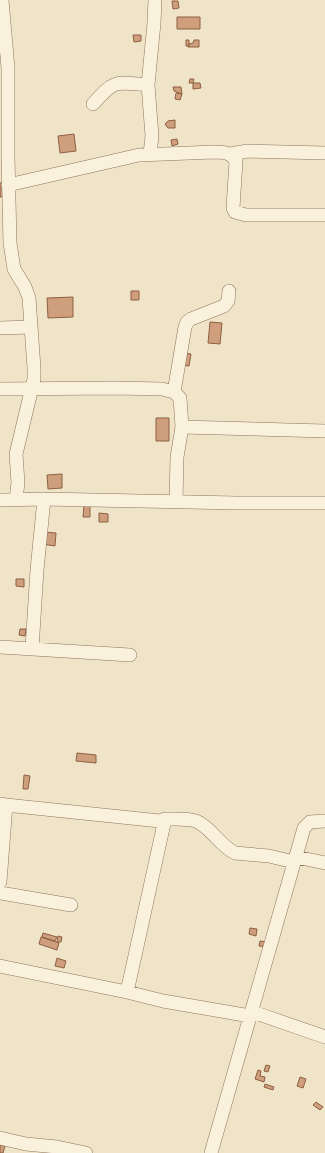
<svg xmlns="http://www.w3.org/2000/svg" width="325" height="1153" font-family="'Noto Serif',serif">
<style>
.building{fill:#cf9f7d;stroke:#8d5f41}
.lines{fill:none;stroke-linecap:round;stroke-linejoin:round}
.minor-casing{stroke:#8d765c;stroke-width:14}
.minor{stroke:#faf1dc;stroke-width:13}
</style>
<rect width="100%" height="100%" fill="#f0e4c8"/>
<path class="building" d="M 172,1 L 178,1 L 179,8 L 173,9 Z
M 177,17 L 200,17 L 200,29 L 177,29 Z
M 133,35 L 141,35 L 141,41 L 134,42 Z
M 186,40 L 189,40 L 189,46 L 186,46 Z
M 194,40 L 199,40 L 199,47 L 188,47 L 189,44 L 193,43 Z
M 190,79 L 194,79 L 193,83 L 189,83 Z
M 193,83 L 200,83 L 201,88 L 193,89 Z
M 173,87 L 181,87 L 182,94 L 174,91 Z
M 176,93 L 182,94 L 180,100 L 175,99 Z
M 175,120 L 175,128 L 168,128 L 165,124 L 168,121 Z
M 74,134 L 76,151 L 60,153 L 58,136 Z
M 177,139 L 178,144 L 172,146 L 171,140 Z
M 0,183 L 5,183 L 5,196 L 0,197 Z
M 131,291 L 139,291 L 139,300 L 131,300 Z
M 73,297 L 73,317 L 48,318 L 47,298 Z
M 210,322 L 222,323 L 220,344 L 208,343 Z
M 183,353 L 191,354 L 189,366 L 181,365 Z
M 156,418 L 169,418 L 169,441 L 156,441 Z
M 62,474 L 62,488 L 48,489 L 47,475 Z
M 84,505 L 90,505 L 90,517 L 83,517 Z
M 99,513 L 108,514 L 108,522 L 99,522 Z
M 44,532 L 56,533 L 55,546 L 42,544 Z
M 16,579 L 24,579 L 24,587 L 16,586 Z
M 20,629 L 26,629 L 25,636 L 19,635 Z
M 77,753 L 96,755 L 96,763 L 76,761 Z
M 24,775 L 30,776 L 28,789 L 23,789 Z
M 250,928 L 257,929 L 256,936 L 249,934 Z
M 43,933 L 57,937 L 55,941 L 42,937 Z
M 58,936 L 62,937 L 61,942 L 57,942 Z
M 41,937 L 59,943 L 57,950 L 39,944 Z
M 260,941 L 268,942 L 267,947 L 259,946 Z
M 57,958 L 66,961 L 64,968 L 55,966 Z
M 266,1065 L 270,1066 L 268,1072 L 264,1071 Z
M 258,1070 L 261,1071 L 260,1076 L 265,1077 L 264,1082 L 255,1079 Z
M 300,1077 L 306,1079 L 303,1088 L 297,1086 Z
M 265,1084 L 274,1087 L 273,1090 L 264,1087 Z
M 316,1102 L 323,1107 L 320,1110 L 313,1105 Z
M 0,1145 L 5,1146 L 3,1153 L 0,1153 Z"/>
<g class="lines">
<defs>
<path id="minor" d="M 2,0 L 8,68 L 8,157 L 10,243 L 14,269 L 25,287 L 29,298 L 34,368 L 34,379 L 16,454 L 18,483 L 16,499
M 93,104 C 115,79 115,82 148,85
M 150,154 L 152,136 L 148,85 L 154,23 L 155,0
M 230,154 L 248,151 L 325,153
M 8,185 L 139,155 L 214,152 C 223,152 231,152 236,161 L 233,208 L 235,212 L 246,215 L 325,215
M 0,328 L 31,327
M 0,389 L 116,388 L 162,389 L 174,392 L 180,398 L 182,427 L 177,457 L 176,501
M 174,392 L 185,327 L 187,322 L 191,319 L 224,306 L 228,301 L 229,291
M 182,427 L 325,431
M 0,500 L 44,499 L 237,503 L 325,503
M 0,647 L 130,655
M 32,649 L 37,570 L 44,499
M 0,804 L 6,805 L 0,882
M 6,805 L 160,821 L 165,819
M 296,857 L 325,863
M 0,893 L 71,905
M 0,966 L 127,992 L 163,1001 L 250,1016 L 256,1013 L 325,1037
M 127,992 L 165,819 C 174,819 187,818 196,821 C 212,828 220,846 235,853 L 269,856 L 294,862
M 0,1138 L 26,1144 L 57,1147 L 86,1153
M 211,1153 L 304,828 L 310,822 L 325,821"/>
</defs>
<use href="#minor" class="minor-casing"/>
<use href="#minor" class="minor"/>
</g>
</svg>
